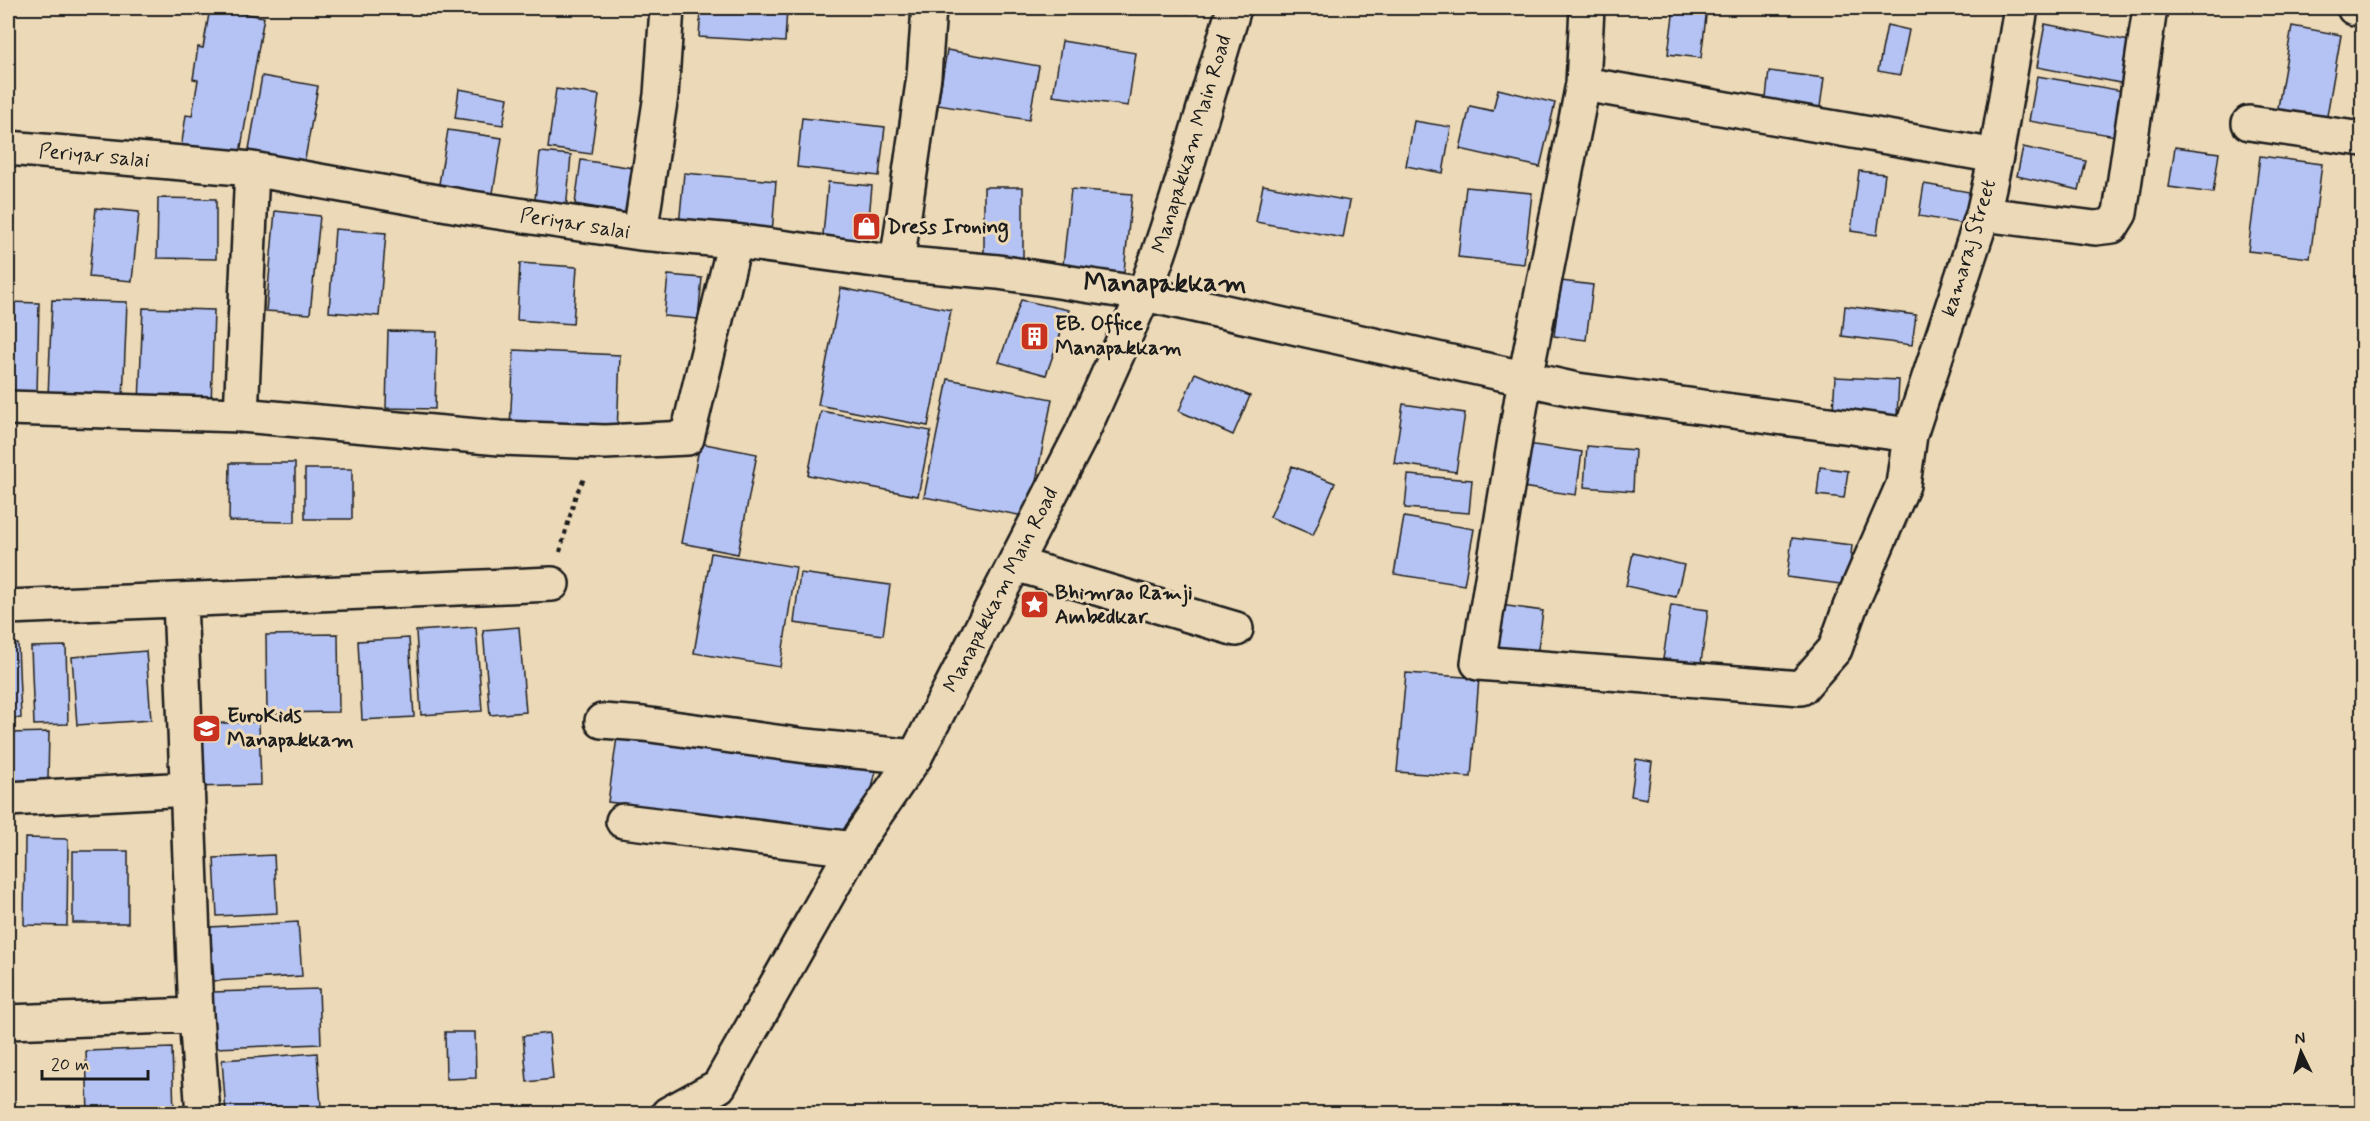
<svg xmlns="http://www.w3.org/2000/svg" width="2370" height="1121" font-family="Mynerve,sans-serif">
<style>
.building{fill:#b5c3f4;stroke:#1c1c1c;stroke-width:1.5}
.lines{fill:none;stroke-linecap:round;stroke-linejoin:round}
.street-casing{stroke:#1c1c1c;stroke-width:38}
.secondary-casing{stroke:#1c1c1c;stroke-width:38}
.path{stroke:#1c1c1c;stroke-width:4;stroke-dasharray:4.5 4.5;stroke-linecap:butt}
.street{stroke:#ecd9b7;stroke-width:33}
.secondary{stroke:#ecd9b7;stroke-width:33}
.labels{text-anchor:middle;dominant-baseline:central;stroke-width:6;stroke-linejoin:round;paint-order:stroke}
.street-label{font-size:21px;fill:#1c1c1c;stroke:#ecd9b7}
.poi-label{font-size:21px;font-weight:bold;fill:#1c1c1c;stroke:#ecd9b7;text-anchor:start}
.district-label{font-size:27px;font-weight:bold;fill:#1c1c1c;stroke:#ecd9b7}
</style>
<rect width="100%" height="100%" fill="#ecd9b7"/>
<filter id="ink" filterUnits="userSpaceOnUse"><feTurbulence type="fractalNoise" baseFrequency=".0167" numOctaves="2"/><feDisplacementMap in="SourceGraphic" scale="12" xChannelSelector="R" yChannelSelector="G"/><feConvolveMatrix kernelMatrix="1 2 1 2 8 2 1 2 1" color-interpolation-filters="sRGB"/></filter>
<g filter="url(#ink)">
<path class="building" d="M 210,8 L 264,17 L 239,159 L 181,149 L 186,115 L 192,116 L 198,80 L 193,79 L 198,47 L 203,48 Z
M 701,8 L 787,8 L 785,42 L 699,37 Z
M 1130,8 L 1189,8 L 1189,13 L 1130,13 Z
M 1674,8 L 1707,8 L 1701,58 L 1668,54 Z
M 2045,24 L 2144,44 L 2136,86 L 2037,67 Z
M 1887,25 L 1909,30 L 1900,75 L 1878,71 Z
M 2292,26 L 2341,35 L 2324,133 L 2275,125 Z
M 1062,41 L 1136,53 L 1128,106 L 1053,96 Z
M 947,50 L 1039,66 L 1029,120 L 938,105 Z
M 1769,71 L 1824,78 L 1819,114 L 1765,107 Z
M 262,76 L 318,86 L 304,165 L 248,155 Z
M 2037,76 L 2129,92 L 2121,137 L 2029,121 Z
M 459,89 L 508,98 L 503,125 L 455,118 Z
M 556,89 L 599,95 L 591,154 L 548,148 Z
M 1498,89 L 1555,103 L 1540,167 L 1460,149 L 1470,106 L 1493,111 Z
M 802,118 L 885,127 L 879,176 L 797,167 Z
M 1414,121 L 1451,127 L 1443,173 L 1406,166 Z
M 448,130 L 502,138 L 491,205 L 437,196 Z
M 2023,147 L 2086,161 L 2079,190 L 2017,176 Z
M 2175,147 L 2219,153 L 2213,193 L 2169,187 Z
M 540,152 L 571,155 L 566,211 L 534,209 Z
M 2260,156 L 2322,164 L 2310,258 L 2248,251 Z
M 581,160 L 640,169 L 633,214 L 575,204 Z
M 1859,171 L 1885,174 L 1877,235 L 1851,231 Z
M 684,173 L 776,181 L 772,234 L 679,226 Z
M 828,182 L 872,186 L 866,249 L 822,245 Z
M 1924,184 L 1975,193 L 1970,225 L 1919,216 Z
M 1263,185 L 1350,201 L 1343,238 L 1256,222 Z
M 984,187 L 1023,187 L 1023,261 L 984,261 Z
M 1466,187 L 1532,193 L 1524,264 L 1458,257 Z
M 1071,189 L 1132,194 L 1123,281 L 1062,275 Z
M 158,198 L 216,199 L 216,259 L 157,258 Z
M 96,208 L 139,212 L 132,281 L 89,277 Z
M 275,211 L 320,216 L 310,314 L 266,311 Z
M 335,229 L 386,233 L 379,316 L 329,312 Z
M 520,263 L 577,267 L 573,324 L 517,320 Z
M 668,275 L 702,278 L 698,319 L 664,316 Z
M 1561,281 L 1593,285 L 1586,340 L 1554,336 Z
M 841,288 L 951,310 L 928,426 L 818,405 Z
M 52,300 L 127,302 L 123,399 L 48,397 Z
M 1021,300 L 1069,310 L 1046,375 L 999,362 Z
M 8,302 L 39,303 L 37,394 L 8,393 Z
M 1845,306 L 1916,315 L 1912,345 L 1842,336 Z
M 143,308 L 214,310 L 211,406 L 139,403 Z
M 388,331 L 437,332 L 435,409 L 386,408 Z
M 514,350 L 620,355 L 617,433 L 510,428 Z
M 1195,373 L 1250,396 L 1233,435 L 1179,411 Z
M 1835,377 L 1899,380 L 1897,415 L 1833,411 Z
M 948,379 L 1052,399 L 1029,517 L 924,497 Z
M 1403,404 L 1465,413 L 1456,472 L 1394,463 Z
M 821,411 L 931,431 L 918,496 L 808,475 Z
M 700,443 L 757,454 L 738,554 L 681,543 Z
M 1527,444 L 1582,452 L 1576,495 L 1522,487 Z
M 1587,446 L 1635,450 L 1633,491 L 1584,487 Z
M 230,463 L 295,463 L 295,522 L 229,521 Z
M 1292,466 L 1335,483 L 1313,535 L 1270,517 Z
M 1820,467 L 1848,471 L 1844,498 L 1817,495 Z
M 305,469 L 352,469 L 352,519 L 305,519 Z
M 1408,475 L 1472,480 L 1469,513 L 1405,508 Z
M 1404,517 L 1474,529 L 1464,585 L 1394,574 Z
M 1792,538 L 1852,545 L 1848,585 L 1787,577 Z
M 711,553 L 796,567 L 780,667 L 694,653 Z
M 1633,553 L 1684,565 L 1676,597 L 1626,586 Z
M 800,573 L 890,585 L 883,635 L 794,623 Z
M 1500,605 L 1543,611 L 1537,656 L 1494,650 Z
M 1671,605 L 1708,610 L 1699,678 L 1661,673 Z
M 476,627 L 482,711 L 421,715 L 416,631 Z
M 519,627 L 526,712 L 490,715 L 483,630 Z
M 338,634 L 339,712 L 267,713 L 266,635 Z
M 409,638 L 414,717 L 362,720 L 358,641 Z
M 8,644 L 18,644 L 21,718 L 8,719 Z
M 66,646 L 68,724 L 34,725 L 31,647 Z
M 146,651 L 151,720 L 77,725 L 72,657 Z
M 1406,673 L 1479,678 L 1471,777 L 1397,772 Z
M 259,722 L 261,785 L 196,787 L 194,724 Z
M 618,730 L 878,761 L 862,834 L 608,802 Z
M 49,732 L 48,780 L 8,781 L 8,733 Z
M 1636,759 L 1652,762 L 1647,799 L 1631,796 Z
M 25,838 L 68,839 L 67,926 L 24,925 Z
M 8,840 L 11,840 L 13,928 L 8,928 Z
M 73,851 L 128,851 L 128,923 L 73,923 Z
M 274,855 L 277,913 L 217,916 L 214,858 Z
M 298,922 L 302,976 L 214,981 L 210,927 Z
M 319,989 L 321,1044 L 214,1048 L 212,992 Z
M 445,1032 L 475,1032 L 476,1078 L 446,1079 Z
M 549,1033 L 553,1079 L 527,1082 L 523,1036 Z
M 172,1048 L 174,1114 L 88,1114 L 86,1051 Z
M 317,1053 L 321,1106 L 226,1113 L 222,1060 Z"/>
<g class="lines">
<defs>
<path id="street" d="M 1587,8 L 1583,84 L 1525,379 L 1478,663 L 1801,688 L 1835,649 L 1850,607 L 1903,485 L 1910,435 L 1983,214 L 1996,156 L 2021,8
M 2354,8 L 2362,9
M 1583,84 L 1996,156
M 2249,123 L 2362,139
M 8,148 L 252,169 L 465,207 L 640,233 L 735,241 L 897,263 L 998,272 L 1144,294 L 1577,390 L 1910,435
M 1983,214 L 2095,228 L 2112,226 L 2120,213 L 2150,8
M 640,233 L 661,95 L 667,8
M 897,263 L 924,76 L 929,8
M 8,408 L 241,415 L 500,438 L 605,442 L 687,438 L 735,241
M 241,415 L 252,169
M 1015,564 L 1236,629
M 180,600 L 196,1015 L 203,1114
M 8,607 L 552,584
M 602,721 L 643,724 L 806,746 L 915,757
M 8,799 L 188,789
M 623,821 L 854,849
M 8,1022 L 196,1015"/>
<path id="secondary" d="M 668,1114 L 719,1086 L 862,834 L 915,757 L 1082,433 L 1144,294 L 1159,253 L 1177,199 L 1234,8"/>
</defs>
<use href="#street" class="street-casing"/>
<use href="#secondary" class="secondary-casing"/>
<path class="path" d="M 560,552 L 576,494 L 585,477"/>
<use href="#street" class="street"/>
<use href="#secondary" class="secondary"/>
</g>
</g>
<defs>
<symbol id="shop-square" viewBox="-11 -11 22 22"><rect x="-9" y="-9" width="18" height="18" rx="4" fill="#c8321e" stroke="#ecd9b7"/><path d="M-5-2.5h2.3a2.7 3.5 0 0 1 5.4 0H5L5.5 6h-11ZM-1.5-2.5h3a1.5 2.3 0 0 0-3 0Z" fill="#fff"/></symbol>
<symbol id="building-square" viewBox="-11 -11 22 22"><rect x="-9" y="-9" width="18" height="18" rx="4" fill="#c8321e" stroke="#ecd9b7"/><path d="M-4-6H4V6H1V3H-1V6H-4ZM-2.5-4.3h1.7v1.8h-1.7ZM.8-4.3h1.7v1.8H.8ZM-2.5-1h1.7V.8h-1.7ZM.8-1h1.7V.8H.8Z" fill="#fff"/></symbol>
<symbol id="sight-square" viewBox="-11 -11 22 22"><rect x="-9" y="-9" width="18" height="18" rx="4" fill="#c8321e" stroke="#ecd9b7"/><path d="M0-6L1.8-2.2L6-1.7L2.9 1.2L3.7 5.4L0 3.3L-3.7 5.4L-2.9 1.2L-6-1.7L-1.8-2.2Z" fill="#fff"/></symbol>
<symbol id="school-square" viewBox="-11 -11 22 22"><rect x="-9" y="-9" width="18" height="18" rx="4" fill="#c8321e" stroke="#ecd9b7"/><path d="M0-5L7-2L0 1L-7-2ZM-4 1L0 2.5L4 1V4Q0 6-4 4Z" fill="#fff"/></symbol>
</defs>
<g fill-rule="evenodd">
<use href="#shop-square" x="850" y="210" width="33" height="33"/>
<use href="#building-square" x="1018" y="320" width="33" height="33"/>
<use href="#sight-square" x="1018" y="588" width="33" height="33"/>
<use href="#school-square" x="190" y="712" width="33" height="33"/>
</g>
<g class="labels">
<g class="street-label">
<text transform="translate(1192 144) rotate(-73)">Manapakkam Main Road</text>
<text transform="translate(94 156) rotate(5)">Periyar salai</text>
<text transform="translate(575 224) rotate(9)">Periyar salai</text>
<text transform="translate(1969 248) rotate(-73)">kamaraj Street</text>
<text transform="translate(1001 590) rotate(-63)">Manapakkam Main Road</text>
</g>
<g class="poi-label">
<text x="887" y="227">Dress Ironing</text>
<text x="1055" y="324">EB. Office<tspan x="1055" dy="24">Manapakkam</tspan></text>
<text x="1055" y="593">Bhimrao Ramji<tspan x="1055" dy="24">Ambedkar</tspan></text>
<text x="227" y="716">EuroKids<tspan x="227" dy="24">Manapakkam</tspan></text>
</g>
<g class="district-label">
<text x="1165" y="283">Manapakkam</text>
</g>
</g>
<rect width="2370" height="1121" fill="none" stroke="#ecd9b7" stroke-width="30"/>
<rect x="15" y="15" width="2340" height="1091" fill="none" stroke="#1c1c1c" stroke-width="2" filter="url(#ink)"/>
<g transform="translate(2301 1052) rotate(355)" stroke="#ecd9b7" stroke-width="4.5" paint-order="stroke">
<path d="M0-4.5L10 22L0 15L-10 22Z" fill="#1c1c1c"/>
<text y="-9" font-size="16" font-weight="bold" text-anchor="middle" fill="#1c1c1c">N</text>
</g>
<path d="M42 1070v9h106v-9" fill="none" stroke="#1c1c1c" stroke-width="3"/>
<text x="51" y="1070" font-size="18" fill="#1c1c1c" stroke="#ecd9b7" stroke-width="4.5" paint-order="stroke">20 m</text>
</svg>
